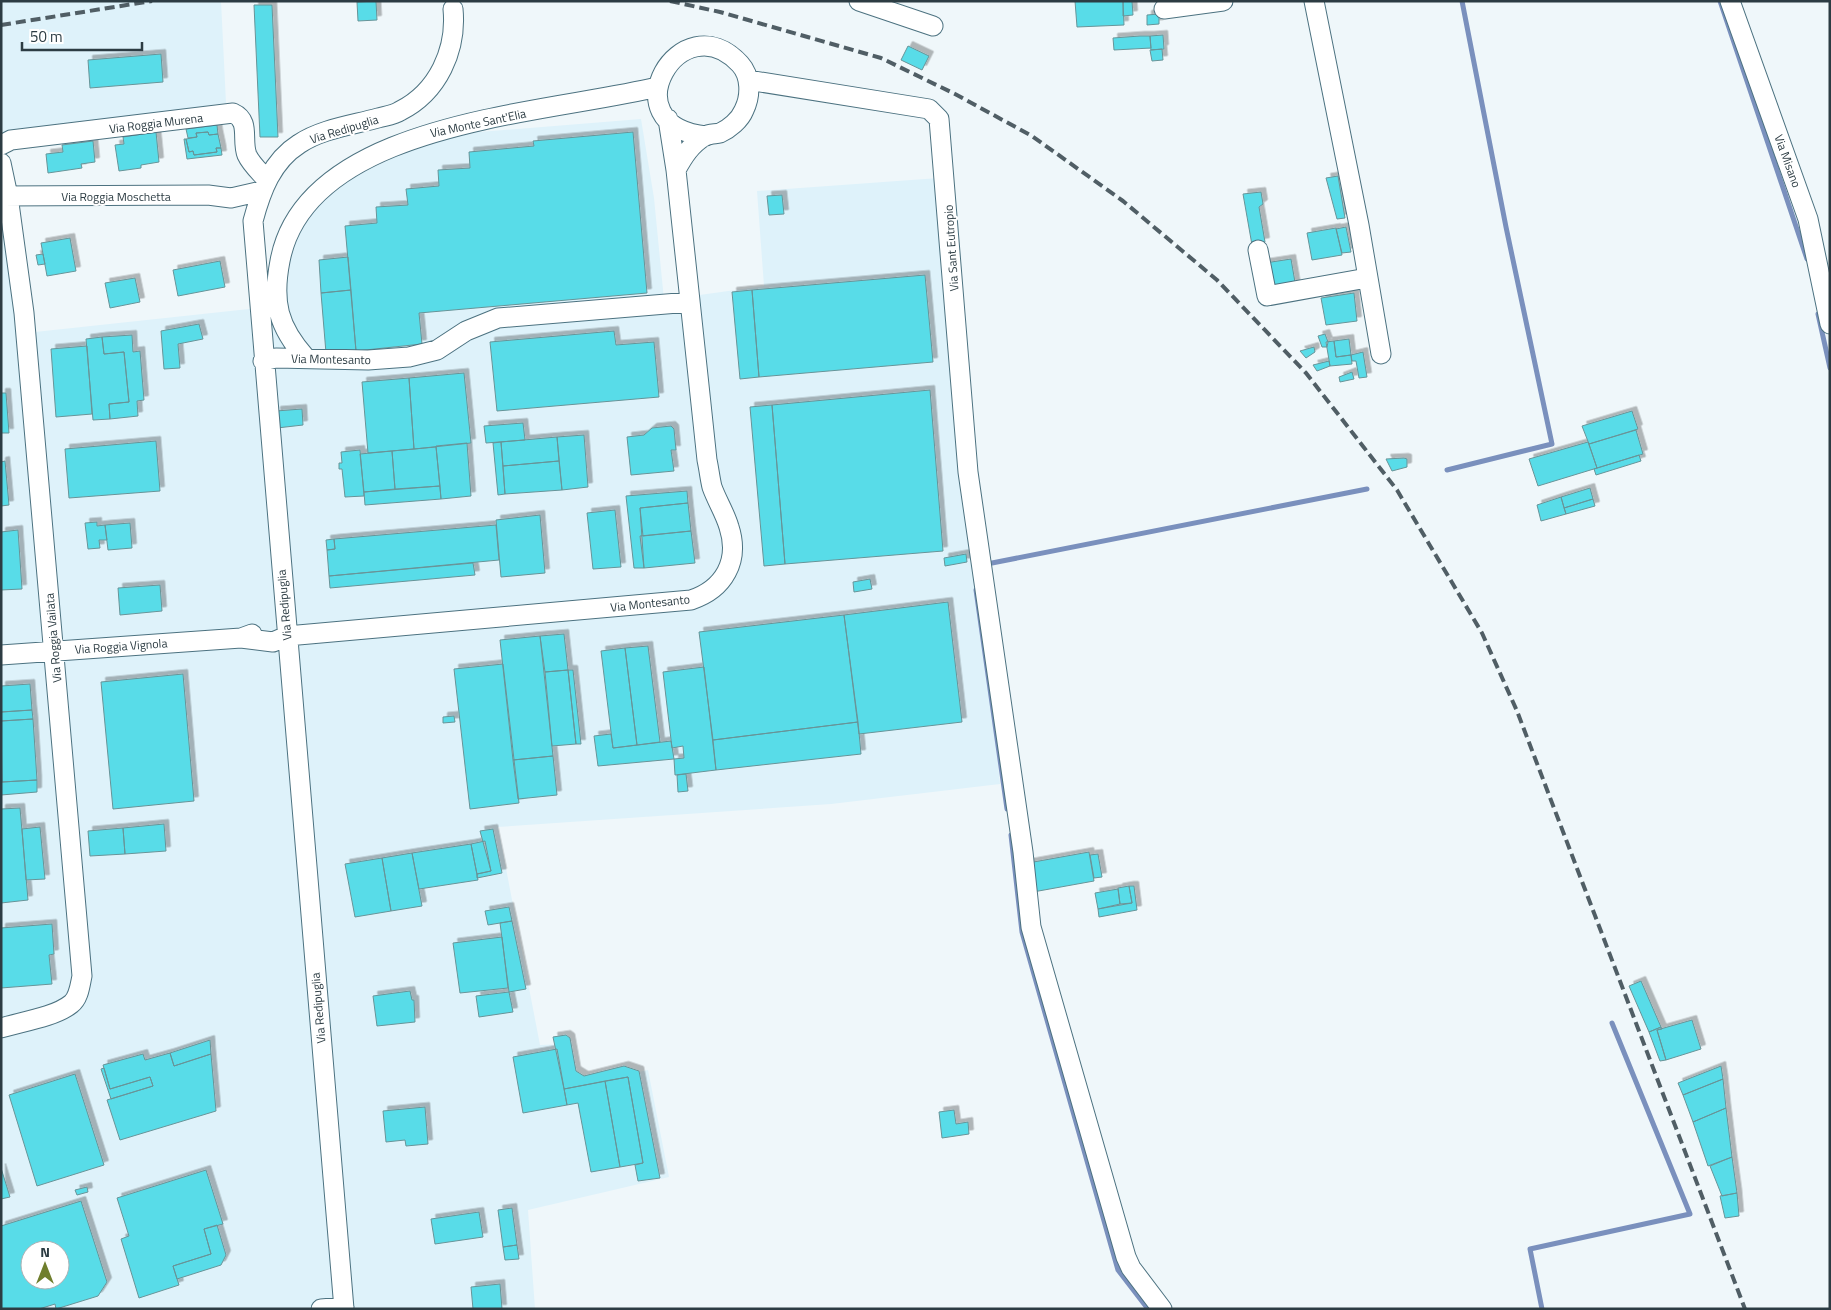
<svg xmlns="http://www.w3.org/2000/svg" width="1831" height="1310" font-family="'Titillium Web',sans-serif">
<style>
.built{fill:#def2fa;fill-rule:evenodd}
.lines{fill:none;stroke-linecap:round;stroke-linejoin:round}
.stream{stroke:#7a90bd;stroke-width:5}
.building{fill:#59dce8;stroke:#679498;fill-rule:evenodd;filter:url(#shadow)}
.minor-casing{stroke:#4c7280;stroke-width:21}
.minor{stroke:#fff;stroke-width:19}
.rail{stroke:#505e65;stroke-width:4;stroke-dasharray:10 5;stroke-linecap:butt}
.labels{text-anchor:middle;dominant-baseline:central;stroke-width:4;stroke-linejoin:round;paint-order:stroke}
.street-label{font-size:12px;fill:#2c3c43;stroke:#fff}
</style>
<defs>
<filter id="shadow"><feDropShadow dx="4.5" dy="-4.5" stdDeviation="0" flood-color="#0004"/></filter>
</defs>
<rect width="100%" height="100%" fill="#eff7fa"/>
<path class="built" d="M 1,1 L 221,1 L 226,103 L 1,135 Z
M 641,119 L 654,198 L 664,300 L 764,286 L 757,191 L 939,178 L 1000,784 L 831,804 L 498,827 L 540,1045 L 567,1044 L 573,1086 L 648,1070 L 669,1177 L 528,1210 L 535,1309 L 1,1309 L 1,225 L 20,225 L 35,332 L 285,305 L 292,249 L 313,208 L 350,178 L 442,135 ZM 30,1250 L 60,1250 L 60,1280 L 30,1280 Z"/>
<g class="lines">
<path class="stream" d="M 1720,1 L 1807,259
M 1818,314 L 1830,368
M 1447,470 L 1552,444 L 1506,227 L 1462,1
M 992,563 L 1367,489
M 976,590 L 1007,809
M 1011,835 L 1022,932 L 1118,1270 L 1148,1309
M 1542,1309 L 1530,1249 L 1690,1214 L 1612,1023"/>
</g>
<path class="building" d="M 376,1 L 377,20 L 358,21 L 357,2 Z
M 1075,1 L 1123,1 L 1124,25 L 1077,27 Z
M 1123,1 L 1132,1 L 1133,15 L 1123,16 Z
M 254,5 L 272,5 L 278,137 L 260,137 Z
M 1159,14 L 1159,24 L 1147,25 L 1147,15 Z
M 1163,35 L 1164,49 L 1151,50 L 1150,36 Z
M 1140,36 L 1150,36 L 1151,48 L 1114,50 L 1113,38 Z
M 908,46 L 929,56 L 922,70 L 901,60 Z
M 1162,49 L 1163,60 L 1152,61 L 1150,50 Z
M 161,54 L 163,82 L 90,88 L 88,60 Z
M 217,125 L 218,134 L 209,135 L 208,132 L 196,133 L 197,137 L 188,138 L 186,129 Z
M 156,132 L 159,162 L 141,165 L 141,168 L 119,171 L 115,145 L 124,144 L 123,137 Z
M 208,132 L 209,135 L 218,134 L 221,148 L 216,148 L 217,152 L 194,155 L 193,151 L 189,152 L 186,139 L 197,137 L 196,133 Z
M 633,132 L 647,293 L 419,313 L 422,344 L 356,351 L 345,226 L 377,223 L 376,207 L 408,205 L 406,189 L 439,186 L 438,170 L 470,168 L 469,152 L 534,146 L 533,141 Z
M 184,139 L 186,139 L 189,152 L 193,151 L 194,155 L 217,152 L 216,148 L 221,148 L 222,155 L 187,159 Z
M 93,141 L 95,162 L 81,164 L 82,168 L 48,173 L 46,154 L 63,152 L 62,145 Z
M 1338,176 L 1345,218 L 1337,219 L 1326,178 Z
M 1261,192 L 1263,204 L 1259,207 L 1265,242 L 1252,245 L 1243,194 Z
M 782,195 L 784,214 L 769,215 L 767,196 Z
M 1346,227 L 1351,252 L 1342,253 L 1336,229 Z
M 1336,228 L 1342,255 L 1312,260 L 1307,233 Z
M 70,238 L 76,271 L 47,276 L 41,243 Z
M 43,254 L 45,264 L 38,265 L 36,255 Z
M 348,257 L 351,290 L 321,293 L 319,260 Z
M 1291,259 L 1296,288 L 1270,293 L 1265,263 Z
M 220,261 L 225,287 L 178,296 L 173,270 Z
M 925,275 L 933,362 L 759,377 L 752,290 Z
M 135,278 L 140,302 L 110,308 L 105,283 Z
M 351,290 L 356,351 L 326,353 L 321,293 Z
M 752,290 L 759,377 L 740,379 L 732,292 Z
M 1354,293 L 1357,321 L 1326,325 L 1321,298 Z
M 199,324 L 203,339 L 178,344 L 180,368 L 164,369 L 161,331 Z
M 614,331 L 616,345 L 654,342 L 659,397 L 497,411 L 490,342 Z
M 1325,334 L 1328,342 L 1327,347 L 1322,347 L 1318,336 Z
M 132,335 L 133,352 L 140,351 L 144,400 L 137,401 L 138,416 L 110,419 L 109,404 L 129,402 L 124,352 L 104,354 L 102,337 Z
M 102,337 L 104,354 L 124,352 L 129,402 L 109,404 L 110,419 L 93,420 L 86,339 Z
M 1349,339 L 1351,355 L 1336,357 L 1334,341 Z
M 1334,341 L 1336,357 L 1351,355 L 1352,364 L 1330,366 L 1326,342 Z
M 87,346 L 92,414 L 56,417 L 51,349 Z
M 1314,347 L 1315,352 L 1306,358 L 1300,351 Z
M 1363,352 L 1367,377 L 1359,378 L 1356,361 L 1352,361 L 1351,355 Z
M 1329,361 L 1330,366 L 1317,371 L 1313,365 Z
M 1352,372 L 1354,379 L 1340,382 L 1339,377 Z
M 464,373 L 471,443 L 414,449 L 409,378 Z
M 409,378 L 414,449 L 368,453 L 362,382 Z
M 930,390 L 943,551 L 785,564 L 772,405 Z
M 1,393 L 6,393 L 9,433 L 1,433 Z
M 772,405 L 785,564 L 764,566 L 750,407 Z
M 302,409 L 303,425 L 277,428 L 276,411 Z
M 1632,411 L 1638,429 L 1589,444 L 1582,426 Z
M 523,423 L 525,440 L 486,443 L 484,426 Z
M 671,426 L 674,429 L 676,450 L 671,450 L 674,471 L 631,475 L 627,437 L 644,435 L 652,428 Z
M 1636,430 L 1643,454 L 1597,468 L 1589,444 Z
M 584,435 L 588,487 L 562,490 L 557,437 Z
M 557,437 L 559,461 L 503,466 L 501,442 Z
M 156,441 L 160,491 L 69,498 L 65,449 Z
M 501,442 L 505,494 L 498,495 L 493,443 Z
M 1588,442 L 1597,468 L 1538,486 L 1529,459 Z
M 467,443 L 471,496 L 441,499 L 436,446 Z
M 436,447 L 440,486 L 395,489 L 392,451 Z
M 360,450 L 364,496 L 345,497 L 342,469 L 339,469 L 339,463 L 342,463 L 341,452 Z
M 392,451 L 395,489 L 364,492 L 360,454 Z
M 1639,455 L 1641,461 L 1596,475 L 1594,469 Z
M 1404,458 L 1407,459 L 1407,467 L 1392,471 L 1386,459 Z
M 5,461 L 9,505 L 1,506 L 1,462 Z
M 559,461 L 562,490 L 505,494 L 503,466 Z
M 440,486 L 441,499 L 365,505 L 364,492 Z
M 1590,488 L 1593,499 L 1564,508 L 1561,497 Z
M 687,491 L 688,503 L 640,508 L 644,568 L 634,568 L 626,496 Z
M 1561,497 L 1566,514 L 1541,521 L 1537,505 Z
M 1593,499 L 1595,506 L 1566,514 L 1564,508 Z
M 688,503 L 691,531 L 643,536 L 640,508 Z
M 615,510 L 621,567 L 593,569 L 587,513 Z
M 540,515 L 545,573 L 501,577 L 496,520 Z
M 97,522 L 97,526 L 105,525 L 107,540 L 99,540 L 100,548 L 88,549 L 85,523 Z
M 130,523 L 132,548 L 108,550 L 105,525 Z
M 496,525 L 499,560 L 329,576 L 327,550 L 335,549 L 334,539 Z
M 18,530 L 22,589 L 1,590 L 1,532 Z
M 691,531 L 695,563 L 644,568 L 640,536 Z
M 334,539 L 335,549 L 327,550 L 326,540 Z
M 966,554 L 967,562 L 945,566 L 944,558 Z
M 473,563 L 475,575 L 330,588 L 329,576 Z
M 870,579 L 872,589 L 854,592 L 853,582 Z
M 160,585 L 162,611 L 120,615 L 118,588 Z
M 948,602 L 962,722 L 859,734 L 844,615 Z
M 844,615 L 858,722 L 713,740 L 699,632 Z
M 564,634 L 568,670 L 545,672 L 540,636 Z
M 540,636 L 553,756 L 513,760 L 500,640 Z
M 648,646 L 660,742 L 637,745 L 625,648 Z
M 625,648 L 637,745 L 613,748 L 601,651 Z
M 503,664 L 519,803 L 470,809 L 454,669 Z
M 704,667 L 716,770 L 675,775 L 674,759 L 684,758 L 683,746 L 672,748 L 663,672 Z
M 568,670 L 573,670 L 581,744 L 576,744 Z
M 568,670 L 576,744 L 552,746 L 545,672 Z
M 183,674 L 194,801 L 113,809 L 101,682 Z
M 30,684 L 32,710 L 1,712 L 1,686 Z
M 32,710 L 33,719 L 1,721 L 1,712 Z
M 454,716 L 455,722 L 443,723 L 443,717 Z
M 33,719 L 37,780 L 2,782 L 1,721 Z
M 858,722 L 861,754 L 716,770 L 713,740 Z
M 611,734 L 613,748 L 671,741 L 674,759 L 598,766 L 594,736 Z
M 553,756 L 557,795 L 518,799 L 513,760 Z
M 686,774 L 688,791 L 678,792 L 677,775 Z
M 1,778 L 2,782 L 37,780 L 37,792 L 1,795 Z
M 20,808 L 28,900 L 1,903 L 1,809 Z
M 164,824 L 166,851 L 125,854 L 123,828 Z
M 40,827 L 45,879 L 26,880 L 22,829 Z
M 123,828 L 125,854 L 90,856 L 88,831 Z
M 493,829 L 502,873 L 477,878 L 477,874 L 491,871 L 480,831 Z
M 485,841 L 491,871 L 477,874 L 471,844 Z
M 471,844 L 478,880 L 419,889 L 412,853 Z
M 1089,852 L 1094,881 L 1033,892 L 1028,863 Z
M 412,853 L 422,906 L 391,911 L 382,858 Z
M 1098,854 L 1102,877 L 1094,878 L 1090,855 Z
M 382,858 L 391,911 L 355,917 L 345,864 Z
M 1129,886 L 1132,903 L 1120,904 L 1118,888 Z
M 1129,886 L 1134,886 L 1137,910 L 1099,917 L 1098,909 L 1132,903 Z
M 1118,889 L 1120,904 L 1098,909 L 1095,893 Z
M 509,907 L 512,921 L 488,925 L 485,911 Z
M 512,921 L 526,989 L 509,992 L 500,923 Z
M 52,924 L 54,954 L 49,955 L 52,984 L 1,988 L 1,928 Z
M 502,937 L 508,988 L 460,993 L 453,943 Z
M 1641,981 L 1661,1027 L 1649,1032 L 1629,986 Z
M 410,991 L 412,1000 L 414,1000 L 415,1022 L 377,1026 L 373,996 Z
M 509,992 L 513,1012 L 479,1017 L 476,996 Z
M 1692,1020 L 1701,1049 L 1666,1060 L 1657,1030 Z
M 1661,1027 L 1662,1029 L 1657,1030 L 1666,1060 L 1660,1061 L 1649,1032 Z
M 566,1035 L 570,1038 L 576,1071 L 584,1076 L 624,1066 L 639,1071 L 660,1178 L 638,1181 L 635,1165 L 643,1163 L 628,1077 L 564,1089 L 553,1037 Z
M 210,1040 L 211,1054 L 174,1066 L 170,1053 Z
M 557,1049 L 567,1105 L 523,1113 L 513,1057 Z
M 170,1053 L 174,1066 L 211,1054 L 216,1111 L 120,1140 L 107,1100 L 153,1086 L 150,1077 L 110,1089 L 103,1065 L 143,1054 L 145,1060 Z
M 1721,1066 L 1723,1079 L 1683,1095 L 1678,1083 Z
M 104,1068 L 110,1089 L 150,1077 L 153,1086 L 111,1099 L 101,1069 Z
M 75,1074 L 104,1165 L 37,1186 L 9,1095 Z
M 628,1077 L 643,1163 L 620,1167 L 605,1081 Z
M 1723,1079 L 1726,1108 L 1693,1122 L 1683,1095 Z
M 605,1081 L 620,1167 L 591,1172 L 578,1103 L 567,1105 L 564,1089 Z
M 425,1107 L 428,1144 L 406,1146 L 405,1140 L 386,1142 L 383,1111 Z
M 1726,1108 L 1732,1157 L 1708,1166 L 1693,1122 Z
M 954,1110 L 956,1124 L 968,1122 L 969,1134 L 942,1138 L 939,1112 Z
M 1732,1157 L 1737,1193 L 1722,1196 L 1710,1166 Z
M 1,1168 L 10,1197 L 1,1199 Z
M 206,1170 L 223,1224 L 204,1229 L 211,1254 L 173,1266 L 179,1285 L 139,1298 L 121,1239 L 129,1236 L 117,1198 Z
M 87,1187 L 88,1192 L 77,1195 L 75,1190 Z
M 1737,1193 L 1739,1216 L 1725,1218 L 1720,1196 Z
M 81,1201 L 107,1282 L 98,1296 L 56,1309 L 55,1304 L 39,1309 L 1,1309 L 1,1226 ZM 30,1250 L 60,1250 L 60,1280 L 30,1280 Z
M 512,1208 L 517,1245 L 503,1247 L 498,1210 Z
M 479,1212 L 483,1237 L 435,1244 L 431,1219 Z
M 217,1225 L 226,1255 L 221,1265 L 177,1279 L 173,1266 L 211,1254 L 204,1229 Z
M 517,1245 L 519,1259 L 505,1260 L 503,1247 Z
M 500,1284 L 502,1309 L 473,1309 L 471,1287 Z"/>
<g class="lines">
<defs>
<path id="minor" d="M 859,1 L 933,26
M 1314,1 L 1359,225 L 1381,354
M 1730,1 L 1808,219 L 1830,324
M 1164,9 L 1223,1
M 748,80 L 929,109 L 939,119 L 968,472 L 1023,852 L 1031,927 L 1126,1257 L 1131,1268 L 1162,1309
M 1,145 L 11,140 L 233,113 C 251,121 241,140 247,155 C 251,164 260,172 267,180
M 1,163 L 8,196 L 24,313 L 82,976 C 80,985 79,998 71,1004 C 55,1017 21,1022 1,1028
M 676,170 C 683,157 691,144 705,136 C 709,134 715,134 720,133 C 729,129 740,120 744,110 C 751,96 751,76 740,64 C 681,0 607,126 706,136
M 1,196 L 208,195 L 231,198 L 261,191
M 1258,250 L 1267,296 L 1367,278
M 306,358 C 278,327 272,302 280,261 C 306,121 548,114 657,87
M 263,361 L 276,358 L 368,360 L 409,357 L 437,350 L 466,331 L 498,318 L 690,302
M 241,638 L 273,642 L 287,636 L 691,600 C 724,589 740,561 729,527 C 725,513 717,501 712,487 C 710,479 709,469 707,460 L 676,170 L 668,119
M 1,655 L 241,638 L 252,634
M 321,1309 L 344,1307
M 344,1309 L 253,221 C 261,191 272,161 299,144 C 321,129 353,125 378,118 C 385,116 394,115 400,111 C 438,92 457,50 453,9"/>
</defs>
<use href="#minor" class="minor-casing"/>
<use href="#minor" class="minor"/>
<path class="rail" d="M 670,1 L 720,12 L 881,58 L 955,94 L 1032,136 L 1123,201 L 1217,280 L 1306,373 L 1397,490 L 1482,633 L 1517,711 L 1745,1309
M 1,25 L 152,1"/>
</g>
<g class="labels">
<g class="street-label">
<text transform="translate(156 123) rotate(-7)">Via Roggia Murena</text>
<text transform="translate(478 123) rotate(-12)">Via Monte Sant'Elia</text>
<text transform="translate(344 129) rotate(-17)">Via Redipuglia</text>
<text transform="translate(1788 161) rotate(70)">Via Misano</text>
<text x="116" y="196">Via Roggia Moschetta</text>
<text transform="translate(951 248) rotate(-94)">Via Sant Eutropio</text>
<text transform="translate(331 359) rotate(1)">Via Montesanto</text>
<text transform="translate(650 603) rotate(-6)">Via Montesanto</text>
<text transform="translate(284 605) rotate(-95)">Via Redipuglia</text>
<text transform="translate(53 638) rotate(-95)">Via Roggia Vailata</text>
<text transform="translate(121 646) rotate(-4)">Via Roggia Vignola</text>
<text transform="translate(318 1008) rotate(-95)">Via Redipuglia</text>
</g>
</g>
<rect width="1831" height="1310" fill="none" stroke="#2c3c43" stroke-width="5"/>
<g transform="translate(45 1265)"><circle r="24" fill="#ffffff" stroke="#abb1b4"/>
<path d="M0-4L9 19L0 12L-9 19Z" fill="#6f7e2d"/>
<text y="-8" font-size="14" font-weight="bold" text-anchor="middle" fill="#2c3c43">N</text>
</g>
<path d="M22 42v8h120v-8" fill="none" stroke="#2c3c43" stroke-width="2.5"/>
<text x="30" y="42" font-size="15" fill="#2c3c43" stroke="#ffffff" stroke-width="4" paint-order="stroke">50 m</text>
</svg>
